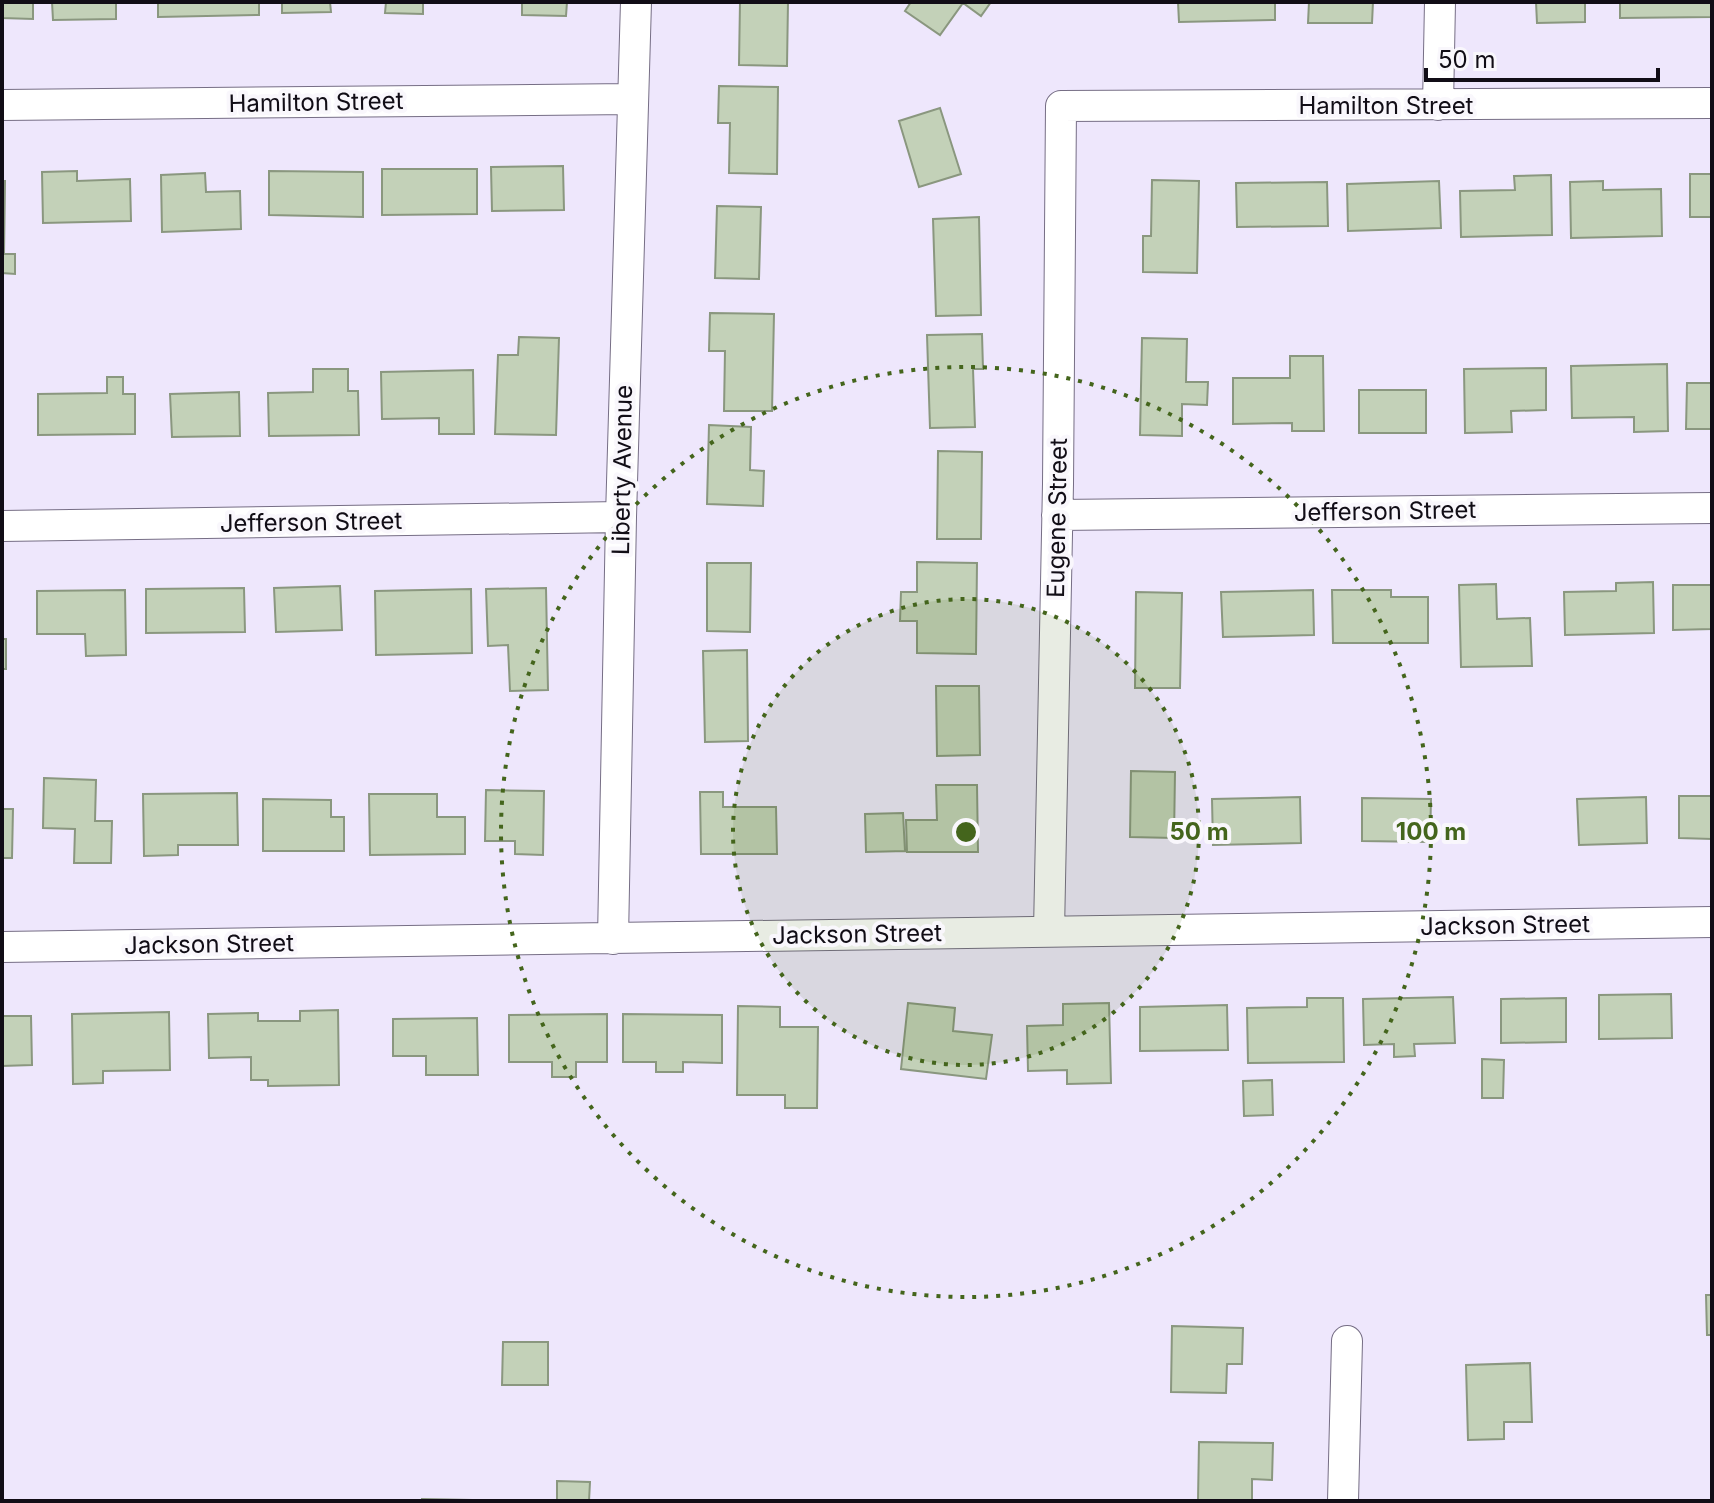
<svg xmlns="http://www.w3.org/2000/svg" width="1714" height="1503" font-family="Inter,sans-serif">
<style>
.building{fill:#c3d1b8;stroke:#8a977f;stroke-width:2}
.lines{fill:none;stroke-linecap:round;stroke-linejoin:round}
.minor-casing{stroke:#766e85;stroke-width:32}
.minor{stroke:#fff;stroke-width:30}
.ring{fill:none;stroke:#44651c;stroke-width:4;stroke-dasharray:4 8}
.labels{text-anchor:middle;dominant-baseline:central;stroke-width:8;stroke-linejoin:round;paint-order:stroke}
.street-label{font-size:24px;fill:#110d16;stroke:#f9f7fc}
.centre{fill:#44651c;stroke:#f9f7fc;stroke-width:4}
.ring-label{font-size:24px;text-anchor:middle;font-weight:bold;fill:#44651c;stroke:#f9f7fc;stroke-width:8;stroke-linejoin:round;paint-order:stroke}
</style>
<rect width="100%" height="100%" fill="#eee7fc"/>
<path class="building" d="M 2,2 L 33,2 L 33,19 L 2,18 Z
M 52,2 L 116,2 L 116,19 L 53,20 Z
M 158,2 L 259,2 L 259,15 L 158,17 Z
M 282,2 L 330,2 L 331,12 L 282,13 Z
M 386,2 L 423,2 L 423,14 L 385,13 Z
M 522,2 L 567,2 L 566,16 L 522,15 Z
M 740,2 L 788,2 L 787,66 L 739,65 Z
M 911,2 L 991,2 L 981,16 L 963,3 L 940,35 L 905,11 Z
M 1178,2 L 1275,2 L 1275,20 L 1179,22 Z
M 1309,2 L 1373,2 L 1372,23 L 1308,23 Z
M 1536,2 L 1585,2 L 1585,22 L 1537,23 Z
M 1620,2 L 1712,2 L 1712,17 L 1620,18 Z
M 719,86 L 778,87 L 777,174 L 729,173 L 730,123 L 718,123 Z
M 940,108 L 961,174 L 919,187 L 899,121 Z
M 563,166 L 564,210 L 492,211 L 491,167 Z
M 382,169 L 477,169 L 477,214 L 382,215 Z
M 77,171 L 77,181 L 130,179 L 131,221 L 43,223 L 42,172 Z
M 269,171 L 363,172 L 363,217 L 269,215 Z
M 205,173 L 206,192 L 240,191 L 241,229 L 162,232 L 161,175 Z
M 1690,174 L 1712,174 L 1712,217 L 1690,217 Z
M 1551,175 L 1552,235 L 1461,237 L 1460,191 L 1515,190 L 1514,176 Z
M 1152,180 L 1199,181 L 1197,273 L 1143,272 L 1143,236 L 1151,236 Z
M 2,181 L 5,181 L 4,254 L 15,254 L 15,274 L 2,273 Z
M 1439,181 L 1441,228 L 1348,231 L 1347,184 Z
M 1603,181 L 1603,190 L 1661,189 L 1662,236 L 1571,238 L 1570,182 Z
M 1327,182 L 1328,226 L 1237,227 L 1236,183 Z
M 717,206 L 761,207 L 759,279 L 715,278 Z
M 979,217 L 981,315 L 936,316 L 933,219 Z
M 710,313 L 774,314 L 772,411 L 724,411 L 725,351 L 709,351 Z
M 982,334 L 983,369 L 973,369 L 975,427 L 930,428 L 927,335 Z
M 519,337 L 559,338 L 556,435 L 495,434 L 498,355 L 518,355 Z
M 1142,338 L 1187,339 L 1186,382 L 1208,382 L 1207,405 L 1182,404 L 1182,436 L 1140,435 Z
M 1290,356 L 1323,356 L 1324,431 L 1292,431 L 1292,423 L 1233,424 L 1233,378 L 1290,378 Z
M 1667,364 L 1668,431 L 1634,432 L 1634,417 L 1572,418 L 1571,366 Z
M 1546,368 L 1546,410 L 1511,411 L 1512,432 L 1465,433 L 1464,369 Z
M 313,369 L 348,369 L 348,391 L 358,391 L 359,435 L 269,436 L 268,393 L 313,392 Z
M 473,370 L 474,434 L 439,434 L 439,418 L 382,419 L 381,372 Z
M 107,377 L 123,377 L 123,394 L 135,394 L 135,434 L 38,435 L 38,394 L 107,393 Z
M 1687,383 L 1712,383 L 1712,429 L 1686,429 Z
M 1359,390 L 1426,390 L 1426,433 L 1359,433 Z
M 239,392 L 240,436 L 172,437 L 170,394 Z
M 709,425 L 751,427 L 750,470 L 764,471 L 763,506 L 707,504 Z
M 938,451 L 982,452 L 981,539 L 937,539 Z
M 917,562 L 977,563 L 976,654 L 917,653 L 917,621 L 900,621 L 901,592 L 917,592 Z
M 707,563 L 751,563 L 750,632 L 707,631 Z
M 1653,582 L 1654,633 L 1565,635 L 1564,592 L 1616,591 L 1616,583 Z
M 1496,584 L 1497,619 L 1530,618 L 1532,666 L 1461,667 L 1459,585 Z
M 1673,585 L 1712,585 L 1712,629 L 1673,630 Z
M 340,586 L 342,630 L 276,632 L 274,588 Z
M 244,588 L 245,632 L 146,633 L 146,589 Z
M 546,588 L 548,690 L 510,691 L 508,645 L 488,646 L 486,589 Z
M 471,589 L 472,653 L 376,655 L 375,591 Z
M 125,590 L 126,655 L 86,656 L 85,634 L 37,634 L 37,591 Z
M 1313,590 L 1314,635 L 1223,637 L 1221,592 Z
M 1332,590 L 1391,590 L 1391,597 L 1428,597 L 1428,643 L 1333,643 Z
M 1136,592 L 1182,593 L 1180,688 L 1135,688 Z
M 2,639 L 6,639 L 6,669 L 2,669 Z
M 747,650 L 748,741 L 705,742 L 703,651 Z
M 936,686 L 979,686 L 980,755 L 937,756 Z
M 1131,771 L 1175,772 L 1174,838 L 1130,837 Z
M 44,778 L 96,780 L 95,821 L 112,821 L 111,863 L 74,863 L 75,829 L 43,828 Z
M 936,785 L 977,785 L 978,852 L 907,852 L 906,820 L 937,820 Z
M 486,790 L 544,791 L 543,855 L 515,854 L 515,841 L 485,841 Z
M 700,792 L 723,792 L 723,807 L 776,807 L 777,854 L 701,854 Z
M 237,793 L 238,845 L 178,845 L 178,855 L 144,856 L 143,794 Z
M 369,794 L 437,794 L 437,817 L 465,817 L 465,854 L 370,855 Z
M 1679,796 L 1712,796 L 1712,839 L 1679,838 Z
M 1300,797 L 1301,843 L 1213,845 L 1212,799 Z
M 1646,797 L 1647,843 L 1579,845 L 1577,799 Z
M 1362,798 L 1431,799 L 1430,842 L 1362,841 Z
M 263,799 L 331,800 L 331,817 L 344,817 L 344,851 L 263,851 Z
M 2,809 L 13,809 L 12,858 L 2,858 Z
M 903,813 L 905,851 L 866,852 L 865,814 Z
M 1671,994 L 1672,1038 L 1599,1039 L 1599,995 Z
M 1453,997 L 1455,1043 L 1414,1044 L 1415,1056 L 1394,1057 L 1394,1044 L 1364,1045 L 1363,999 Z
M 1307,998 L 1343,998 L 1344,1062 L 1248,1063 L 1247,1008 L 1307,1007 Z
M 1566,998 L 1566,1042 L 1501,1043 L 1501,999 Z
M 908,1003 L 955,1008 L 953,1031 L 992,1035 L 986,1079 L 901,1069 Z
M 1109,1003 L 1111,1083 L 1067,1084 L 1067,1070 L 1028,1071 L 1027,1026 L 1063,1025 L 1063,1004 Z
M 1227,1005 L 1228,1050 L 1140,1051 L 1140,1007 Z
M 738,1006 L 780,1007 L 780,1027 L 818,1027 L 817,1108 L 785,1108 L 785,1095 L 737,1095 Z
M 338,1010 L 339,1085 L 268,1086 L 268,1080 L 251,1080 L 251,1057 L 209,1058 L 208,1014 L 258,1013 L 258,1021 L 300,1021 L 300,1011 Z
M 169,1012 L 170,1070 L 103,1071 L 103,1083 L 73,1084 L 72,1014 Z
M 607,1014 L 607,1062 L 576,1062 L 576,1077 L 552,1077 L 552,1062 L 509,1062 L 509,1015 Z
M 623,1014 L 722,1015 L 722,1063 L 683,1062 L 683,1072 L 656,1072 L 656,1062 L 623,1062 Z
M 2,1016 L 31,1016 L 32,1065 L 2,1066 Z
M 477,1018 L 478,1075 L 426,1075 L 426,1056 L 393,1056 L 393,1019 Z
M 1482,1059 L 1504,1060 L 1503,1098 L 1482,1098 Z
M 1272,1080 L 1273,1115 L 1244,1116 L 1243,1081 Z
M 1706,1295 L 1712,1295 L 1712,1335 L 1707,1335 Z
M 1172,1326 L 1243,1328 L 1242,1364 L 1227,1364 L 1226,1393 L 1171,1392 Z
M 503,1342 L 548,1342 L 548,1385 L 502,1385 Z
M 1530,1363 L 1532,1422 L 1504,1422 L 1504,1439 L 1468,1440 L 1466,1365 Z
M 1199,1442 L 1273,1443 L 1272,1480 L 1252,1479 L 1252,1501 L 1198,1501 Z
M 557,1481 L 590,1482 L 589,1501 L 557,1501 Z
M 422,1499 L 520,1501 L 422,1501 Z"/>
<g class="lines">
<defs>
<path id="minor" d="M 2,105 L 631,99
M 1438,105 L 1440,2
M 1057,515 L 1712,508
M 2,526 L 621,517
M 1049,931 L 1058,484 L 1061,106 L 1712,103
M 613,939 L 621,517 L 636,2
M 2,947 L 1712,922
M 1343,1501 L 1347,1341"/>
</defs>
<use href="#minor" class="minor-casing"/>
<use href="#minor" class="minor"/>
</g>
<circle cx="966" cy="832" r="233" fill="#44651c" fill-opacity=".12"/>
<g class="ring">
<circle cx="966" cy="832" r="233"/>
<circle cx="966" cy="832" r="465"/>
</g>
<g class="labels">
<g class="street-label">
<text transform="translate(316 102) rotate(-1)">Hamilton Street</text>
<text x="1386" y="105">Hamilton Street</text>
<text transform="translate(622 470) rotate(-89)">Liberty Avenue</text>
<text transform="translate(1385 511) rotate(-1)">Jefferson Street</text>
<text transform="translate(1057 518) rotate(-89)">Eugene Street</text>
<text transform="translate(311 522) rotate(-1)">Jefferson Street</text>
<text transform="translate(1505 925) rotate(-1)">Jackson Street</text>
<text transform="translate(857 934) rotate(-1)">Jackson Street</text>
<text transform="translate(209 944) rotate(-1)">Jackson Street</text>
</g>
</g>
<circle cx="966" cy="832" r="12" class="centre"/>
<g class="ring-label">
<text x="1199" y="840">50 m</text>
<text x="1431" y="840">100 m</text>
</g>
<rect width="1714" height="1503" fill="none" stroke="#110d16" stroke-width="8"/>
<path d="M1426 68v12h232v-12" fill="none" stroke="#110d16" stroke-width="4"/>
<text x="1438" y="68" font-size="24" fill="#110d16" stroke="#f9f7fc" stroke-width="6" paint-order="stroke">50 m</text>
</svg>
